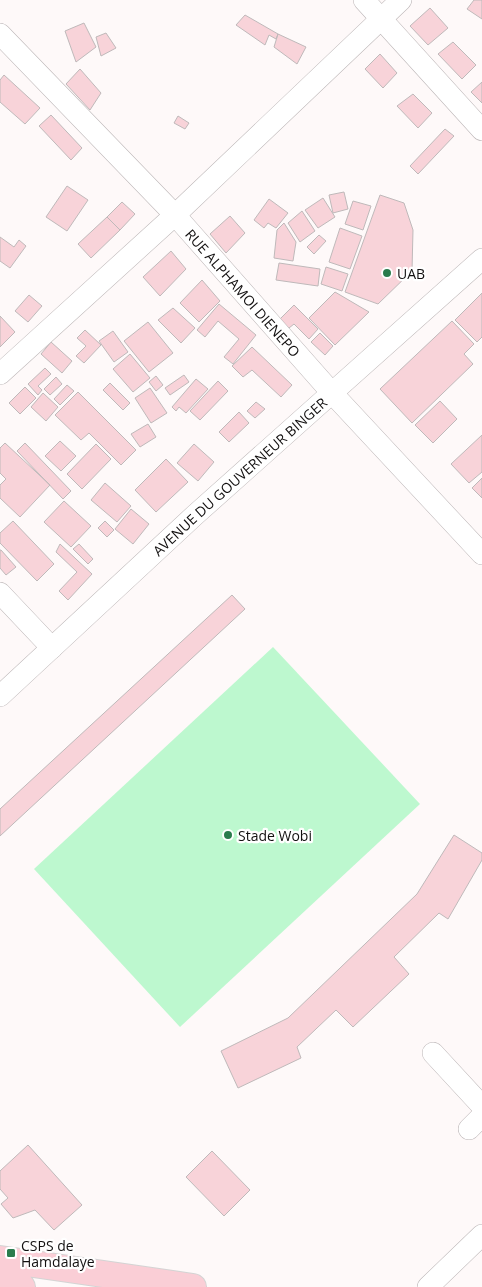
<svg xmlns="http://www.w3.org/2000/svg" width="482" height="1287" font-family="'Open Sans',sans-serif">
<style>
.green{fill:#bdf8cf}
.building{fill:#f8d3d9;stroke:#bfb9ba}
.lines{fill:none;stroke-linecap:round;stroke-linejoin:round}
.minor-casing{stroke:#bcb6b7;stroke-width:22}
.major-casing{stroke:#d4d4d4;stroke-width:28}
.minor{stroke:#fff;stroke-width:21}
.major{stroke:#faced6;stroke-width:26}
.poi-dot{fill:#2a7c4d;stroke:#fff;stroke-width:2}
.labels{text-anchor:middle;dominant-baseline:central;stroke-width:4.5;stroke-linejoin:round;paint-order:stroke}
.poi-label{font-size:14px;fill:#121010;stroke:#fff;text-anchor:start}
.street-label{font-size:14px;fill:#121010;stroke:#fff}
</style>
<rect width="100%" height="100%" fill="#fef9f9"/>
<path class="green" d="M 273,647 L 420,804 L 180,1027 L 34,869 Z"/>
<path class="building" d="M 474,0 L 482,0 L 482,19 L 467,9 Z
M 430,8 L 448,28 L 428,45 L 410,26 Z
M 245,15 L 278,34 L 276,39 L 269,35 L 265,45 L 236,25 Z
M 84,23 L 96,47 L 76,62 L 65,31 Z
M 106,33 L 116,48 L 101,56 L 96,37 Z
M 278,34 L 306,47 L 297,64 L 274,47 Z
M 453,42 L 476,65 L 462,79 L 438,54 Z
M 380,54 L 397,73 L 383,88 L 365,69 Z
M 80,69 L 101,93 L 90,110 L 66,84 Z
M 4,75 L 40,108 L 25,124 L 0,102 L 0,80 Z
M 482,82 L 482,103 L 471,92 Z
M 413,94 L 432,113 L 418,128 L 397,106 Z
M 51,115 L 82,148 L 71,160 L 39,126 Z
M 178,116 L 189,123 L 185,129 L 174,123 Z
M 445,129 L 454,136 L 418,174 L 410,166 Z
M 67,186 L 88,200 L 67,231 L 46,217 Z
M 344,192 L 348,209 L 333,213 L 329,195 Z
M 380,195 L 404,203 L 413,230 L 412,271 L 378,304 L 345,292 Z
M 323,198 L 335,217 L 318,228 L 305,210 Z
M 269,199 L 288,213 L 276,228 L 268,223 L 264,228 L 254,220 Z
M 353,201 L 371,206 L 363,230 L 345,224 Z
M 122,202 L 135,214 L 120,230 L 107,217 Z
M 302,211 L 315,231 L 300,242 L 288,223 Z
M 230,216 L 245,233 L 226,253 L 210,234 Z
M 107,217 L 120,230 L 91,258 L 78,244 Z
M 284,223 L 296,242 L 293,261 L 274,258 L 277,230 Z
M 340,228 L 362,236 L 350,269 L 329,262 Z
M 319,235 L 326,241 L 314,254 L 307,247 Z
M 0,237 L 14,247 L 19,240 L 26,246 L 10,268 L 0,261 Z
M 171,251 L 186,269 L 160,296 L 143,277 Z
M 279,263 L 320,269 L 318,286 L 276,280 Z
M 326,267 L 348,274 L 342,291 L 321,284 Z
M 202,280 L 220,301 L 199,322 L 180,303 Z
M 335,292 L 369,312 L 335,345 L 309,318 Z
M 482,293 L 482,337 L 477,342 L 455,320 Z
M 29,295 L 42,306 L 28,322 L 15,311 Z
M 219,304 L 256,335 L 233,364 L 224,357 L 239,339 L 218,321 L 205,337 L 197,330 Z
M 294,305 L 318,329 L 309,339 L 294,324 L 289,328 L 280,319 Z
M 173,308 L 195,328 L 181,343 L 158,320 Z
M 0,316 L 15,332 L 0,347 Z
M 452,321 L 474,344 L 464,354 L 473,364 L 412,423 L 380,389 Z
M 148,322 L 173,353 L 149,372 L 124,341 Z
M 85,330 L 101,345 L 84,363 L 76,356 L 86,346 L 77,338 Z
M 113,331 L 128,352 L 114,362 L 99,341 Z
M 320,333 L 333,346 L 325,355 L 311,342 Z
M 51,342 L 72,361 L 62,373 L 41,354 Z
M 252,347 L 292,385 L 281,397 L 252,370 L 243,377 L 232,366 Z
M 130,354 L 150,378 L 133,392 L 113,369 Z
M 45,368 L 51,374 L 38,386 L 42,390 L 38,395 L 28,384 Z
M 184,375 L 189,382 L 170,395 L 165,388 Z
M 156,376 L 163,385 L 156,391 L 149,382 Z
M 56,377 L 62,384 L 50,395 L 44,389 Z
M 196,379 L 208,389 L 186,413 L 179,407 L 176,411 L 172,407 Z
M 218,381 L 228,391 L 200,420 L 190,411 Z
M 110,383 L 130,403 L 123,410 L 103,390 Z
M 67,385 L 74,391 L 60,405 L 54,399 Z
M 25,387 L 36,398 L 20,414 L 9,403 Z
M 150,388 L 167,413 L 151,423 L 135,398 Z
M 78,392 L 136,450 L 121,465 L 89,433 L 81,440 L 55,415 Z
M 43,393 L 58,407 L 46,421 L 31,407 Z
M 440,401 L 457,419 L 433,443 L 415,425 Z
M 256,402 L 265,409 L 255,418 L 247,411 Z
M 239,412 L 249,423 L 229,442 L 219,432 Z
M 148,424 L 156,437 L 140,447 L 131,434 Z
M 482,435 L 482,472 L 469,483 L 451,464 Z
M 60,441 L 76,456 L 61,471 L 45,456 Z
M 5,443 L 50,485 L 20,517 L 0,498 L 0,485 L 6,479 L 0,473 L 0,448 Z
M 25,443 L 71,491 L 63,499 L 17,451 Z
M 96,444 L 111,459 L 82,489 L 67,474 Z
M 194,444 L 214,462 L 198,481 L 177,463 Z
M 166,459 L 188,482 L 156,512 L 135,490 Z
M 482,478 L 482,498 L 472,488 Z
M 105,483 L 131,506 L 117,522 L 91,500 Z
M 64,501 L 91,526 L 71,547 L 44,522 Z
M 131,509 L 149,524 L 133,544 L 115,529 Z
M 13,521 L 54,564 L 37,581 L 0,543 L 0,533 Z
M 105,521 L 114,530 L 107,537 L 98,528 Z
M 60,544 L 92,574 L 68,600 L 59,591 L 77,572 L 56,552 Z
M 79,544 L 93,559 L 88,564 L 73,549 Z
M 0,550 L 1,550 L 16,567 L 6,575 L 0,568 Z
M 232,595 L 245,609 L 0,836 L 0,809 Z
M 454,835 L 482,853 L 482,860 L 448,919 L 439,913 L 394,957 L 409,974 L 353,1027 L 336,1010 L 297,1047 L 301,1058 L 238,1088 L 221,1051 L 288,1018 L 417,894 Z
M 28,1145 L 82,1205 L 54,1230 L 35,1210 L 13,1218 L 1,1204 L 8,1198 L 0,1189 L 0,1171 Z
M 212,1151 L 250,1190 L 224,1216 L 186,1177 Z"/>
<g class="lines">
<defs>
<g id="minor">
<path d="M 364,0 L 482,130"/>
<path id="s1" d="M 0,34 L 175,215 L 332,393 L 482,554"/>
<path d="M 0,374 L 175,215 L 401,0"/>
<path d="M 0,593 L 52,648"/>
<path id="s2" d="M 0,696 L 195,515 L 482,259"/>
<path d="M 433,1053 L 482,1106"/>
<path d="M 469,1129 L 482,1116"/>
<path d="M 428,1287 L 482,1235"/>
</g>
<path id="major" d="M 0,1259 L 193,1287
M 0,1284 L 22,1287"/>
</defs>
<use href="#minor" class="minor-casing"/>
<use href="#major" class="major-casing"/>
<use href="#minor" class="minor"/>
<use href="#major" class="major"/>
</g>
<g class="poi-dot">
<circle cx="387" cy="273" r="5"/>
<circle cx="228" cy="835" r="5"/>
<rect x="6" y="1248" width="10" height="10" rx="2.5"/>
</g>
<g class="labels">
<g class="poi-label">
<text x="397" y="273">UAB</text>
<text x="238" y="835">Stade Wobi</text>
<text x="21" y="1245">CSPS de<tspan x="21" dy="16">Hamdalaye</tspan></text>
</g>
<g class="street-label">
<text stroke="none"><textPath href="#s1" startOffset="355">RUE ALPHAMOI DIENEPO</textPath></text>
<text stroke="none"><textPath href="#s2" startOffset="325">AVENUE DU GOUVERNEUR BINGER</textPath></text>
</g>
</g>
</svg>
